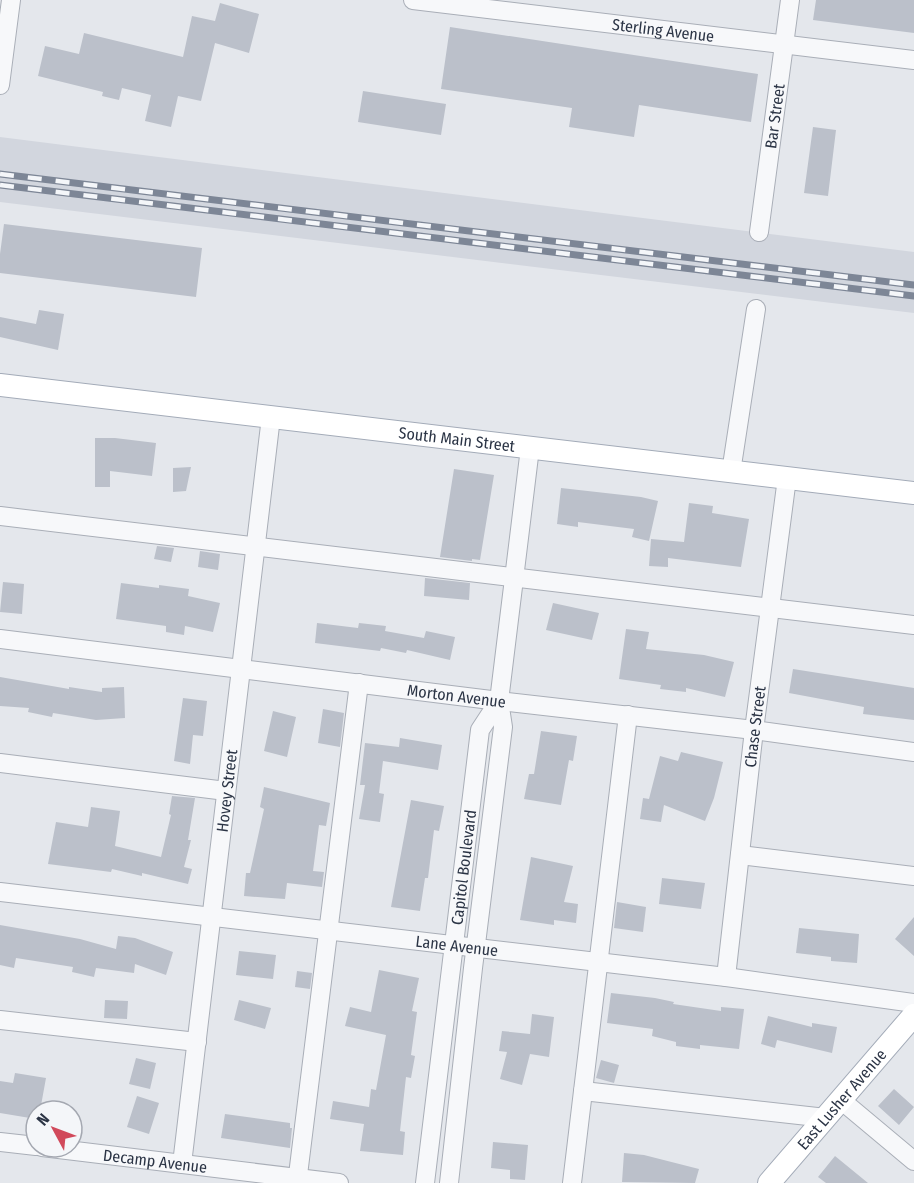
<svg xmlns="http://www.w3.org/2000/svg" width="914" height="1183" font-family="'Fira Sans Condensed',sans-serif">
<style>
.built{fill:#d2d6de}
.building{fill:#bbc0ca}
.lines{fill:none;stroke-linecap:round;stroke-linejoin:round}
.minor-casing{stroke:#a9aeb7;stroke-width:20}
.major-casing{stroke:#a3abb8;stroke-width:24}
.minor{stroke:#f7f8fa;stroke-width:18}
.major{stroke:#fff;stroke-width:22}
.rail-casing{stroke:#7d8696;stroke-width:7}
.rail{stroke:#f4f6f9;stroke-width:4.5;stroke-dasharray:14;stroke-linecap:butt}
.labels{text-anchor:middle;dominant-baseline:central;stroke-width:4.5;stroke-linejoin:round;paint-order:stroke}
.street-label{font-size:16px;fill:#2b3445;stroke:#f4f6f9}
</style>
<rect width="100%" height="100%" fill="#e4e7ec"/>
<path class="built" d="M 0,137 L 914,252 L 914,313 L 0,202 Z"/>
<path class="building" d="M 816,0 L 914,0 L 914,33 L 813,20 Z
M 220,3 L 259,14 L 249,53 L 215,43 L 201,101 L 178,96 L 171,127 L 145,121 L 151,95 L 122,88 L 119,100 L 102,96 L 103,92 L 38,76 L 45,46 L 79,54 L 84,33 L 183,57 L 192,16 L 215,21 Z
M 450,27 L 758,74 L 751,122 L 639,105 L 634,137 L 569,127 L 572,108 L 441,89 Z
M 363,91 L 446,104 L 441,135 L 358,122 Z
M 813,127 L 836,130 L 828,196 L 804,193 Z
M 4,224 L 202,248 L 196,297 L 0,273 L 0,254 Z
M 39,310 L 64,314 L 58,350 L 0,337 L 0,317 L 36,324 Z
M 95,438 L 115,438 L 156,443 L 152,476 L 110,471 L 110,487 L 95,487 Z
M 191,467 L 186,491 L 173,492 L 173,468 Z
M 454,469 L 494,475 L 480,560 L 472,559 L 472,561 L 440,557 Z
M 561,488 L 641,497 L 658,501 L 649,541 L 632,537 L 634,529 L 578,522 L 578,527 L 557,524 Z
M 689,503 L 713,506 L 712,513 L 749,519 L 741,567 L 668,558 L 668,567 L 649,566 L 651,539 L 684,542 Z
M 157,546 L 174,548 L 171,562 L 154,559 Z
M 200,551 L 220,554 L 218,570 L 198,567 Z
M 425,578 L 470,583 L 469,600 L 424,596 Z
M 3,582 L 24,584 L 22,614 L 0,612 Z
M 121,583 L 159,588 L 159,585 L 189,589 L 188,596 L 220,603 L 213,632 L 185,626 L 184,635 L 166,632 L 166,626 L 116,619 Z
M 553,603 L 599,613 L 592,640 L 546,630 Z
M 317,623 L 358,628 L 359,623 L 386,626 L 385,631 L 424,638 L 426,631 L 455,637 L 450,660 L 407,650 L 406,653 L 381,648 L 380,651 L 315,643 Z
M 626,629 L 649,632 L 646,649 L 704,655 L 734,662 L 725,697 L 686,688 L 686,692 L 660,689 L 661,685 L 619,679 Z
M 793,669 L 914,688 L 914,720 L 863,714 L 864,707 L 789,693 Z
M 0,677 L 69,689 L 69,687 L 102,692 L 102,688 L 124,687 L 125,718 L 96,720 L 53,713 L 52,717 L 28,712 L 29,708 L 0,706 Z
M 183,698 L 207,701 L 203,736 L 193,735 L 190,764 L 174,761 Z
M 323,709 L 344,713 L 340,747 L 318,743 Z
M 273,711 L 296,717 L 287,757 L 264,751 Z
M 541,731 L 577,736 L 573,761 L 569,760 L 561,805 L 524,799 L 529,774 L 534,774 Z
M 400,738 L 442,745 L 438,770 L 383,761 L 379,793 L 384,794 L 380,822 L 359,819 L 365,785 L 360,785 L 365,743 L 399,747 Z
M 681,752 L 723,762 L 714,798 L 705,821 L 664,805 L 661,822 L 640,819 L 643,798 L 649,799 L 660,756 L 678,761 Z
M 264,787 L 330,803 L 326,826 L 319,825 L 313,871 L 324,872 L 322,887 L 287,883 L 285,899 L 244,896 L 246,873 L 250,873 L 264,809 L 260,807 Z
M 172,796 L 195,798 L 188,840 L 191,840 L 184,867 L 192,869 L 188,884 L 142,873 L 142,876 L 112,869 L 111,872 L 48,864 L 56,822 L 88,827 L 91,807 L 120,811 L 115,846 L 161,857 L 171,815 L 169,814 Z
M 411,800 L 444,806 L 439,831 L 434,830 L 428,878 L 425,878 L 420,911 L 391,907 Z
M 531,857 L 573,866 L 564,902 L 578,904 L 576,923 L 554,920 L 554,925 L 520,920 Z
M 662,878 L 705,883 L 701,909 L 659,904 Z
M 617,902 L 646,907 L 643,932 L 614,928 Z
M 914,917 L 914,956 L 895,939 Z
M 0,925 L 80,939 L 116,949 L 118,936 L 135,938 L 173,952 L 166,975 L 135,964 L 134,973 L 96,968 L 94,977 L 72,972 L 73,967 L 16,958 L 14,968 L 0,965 Z
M 799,928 L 859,934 L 857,963 L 831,961 L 831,957 L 796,953 Z
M 239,951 L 276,955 L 273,979 L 236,975 Z
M 379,970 L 419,978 L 412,1011 L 417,1012 L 411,1055 L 415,1056 L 411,1078 L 406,1077 L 400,1131 L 405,1132 L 403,1155 L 360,1151 L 364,1124 L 330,1119 L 333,1101 L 369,1107 L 371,1089 L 376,1090 L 386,1035 L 345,1026 L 350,1007 L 371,1012 Z
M 297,971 L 312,973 L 310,989 L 295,987 Z
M 611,993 L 655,998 L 674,1002 L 673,1004 L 721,1011 L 721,1007 L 744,1009 L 739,1049 L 700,1045 L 700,1049 L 676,1046 L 676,1042 L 652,1036 L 653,1029 L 607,1023 Z
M 105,1000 L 128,1001 L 127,1019 L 104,1018 Z
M 239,1000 L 271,1008 L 265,1029 L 234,1020 Z
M 532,1014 L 554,1017 L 549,1057 L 530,1054 L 522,1085 L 500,1079 L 507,1052 L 499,1051 L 502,1031 L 530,1034 Z
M 768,1016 L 812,1027 L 812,1023 L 837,1027 L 832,1053 L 777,1040 L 775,1048 L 761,1044 Z
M 136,1058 L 156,1063 L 150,1089 L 129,1084 Z
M 601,1060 L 619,1065 L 614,1083 L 596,1078 Z
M 15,1073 L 46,1078 L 40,1111 L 36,1111 L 36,1119 L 0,1113 L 0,1081 L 13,1083 Z
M 894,1089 L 914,1107 L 899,1125 L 878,1106 Z
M 137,1096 L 159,1103 L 149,1134 L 127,1127 Z
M 225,1114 L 290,1123 L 290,1128 L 292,1128 L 290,1148 L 221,1138 Z
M 493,1142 L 528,1145 L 525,1180 L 510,1179 L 510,1170 L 491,1168 Z
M 624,1153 L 644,1155 L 699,1169 L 695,1183 L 622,1182 Z
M 835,1156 L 868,1183 L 826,1183 L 818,1177 Z"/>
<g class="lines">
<defs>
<g id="minor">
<path id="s1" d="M 413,0 L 914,60"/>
<path d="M 0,85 L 11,0"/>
<path id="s2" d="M 759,232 L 790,0"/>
<path d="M 731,472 L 756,309"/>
<path d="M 0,516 L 914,625"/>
<path id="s3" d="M 0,639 L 499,701 L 754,730 L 914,752"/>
<path d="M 0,763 L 226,791"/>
<path d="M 740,855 L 914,876"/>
<path id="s4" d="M 0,892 L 726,977 L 914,1003"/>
<path id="s5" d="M 726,977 L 754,730 L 787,478"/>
<path d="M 0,1020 L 197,1042"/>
<path d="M 583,1091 L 826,1118"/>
<path d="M 841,1100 L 914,1161"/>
<path d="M 0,1142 L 36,1146"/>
<path id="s6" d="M 42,1147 L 339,1183"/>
<path id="s7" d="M 182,1164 L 271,417"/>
<path d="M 297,1183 L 359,683"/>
<path id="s8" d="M 425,1183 L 480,730 L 499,701"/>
<path d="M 449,1183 L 473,968 L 503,727 L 499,701 L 530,448"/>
<path d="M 572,1183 L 628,715"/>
</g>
<g id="major">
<path id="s9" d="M 0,385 L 914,493"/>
<path id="s10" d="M 769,1183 L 914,1015"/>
</g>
</defs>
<use href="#minor" class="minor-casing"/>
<use href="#major" class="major-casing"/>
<use href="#minor" class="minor"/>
<use href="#major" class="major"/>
<defs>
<path id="rail" d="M 0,174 L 914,285
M 0,185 L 914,296"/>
</defs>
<use href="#rail" class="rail-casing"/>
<use href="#rail" class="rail"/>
</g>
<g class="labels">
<g class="street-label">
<text stroke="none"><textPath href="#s1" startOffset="252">Sterling Avenue</textPath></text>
<text stroke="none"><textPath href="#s2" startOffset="117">Bar Street</textPath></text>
<text stroke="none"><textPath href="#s9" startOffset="460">South Main Street</textPath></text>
<text stroke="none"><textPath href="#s3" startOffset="460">Morton Avenue</textPath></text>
<text stroke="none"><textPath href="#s5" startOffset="252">Chase Street</textPath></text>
<text stroke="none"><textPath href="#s7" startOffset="376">Hovey Street</textPath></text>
<text stroke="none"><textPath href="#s8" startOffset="318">Capitol Boulevard</textPath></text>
<text stroke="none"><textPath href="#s4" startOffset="460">Lane Avenue</textPath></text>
<text stroke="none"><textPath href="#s10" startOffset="111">East Lusher Avenue</textPath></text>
<text stroke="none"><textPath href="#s6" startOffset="114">Decamp Avenue</textPath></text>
</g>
</g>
<g transform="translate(54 1129) rotate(311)"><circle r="28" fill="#f4f6f9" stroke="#a4a8b1" stroke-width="1.5"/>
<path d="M0-4.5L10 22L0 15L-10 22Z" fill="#d1495b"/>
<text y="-9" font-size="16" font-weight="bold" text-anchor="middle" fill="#2b3445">N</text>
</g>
</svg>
